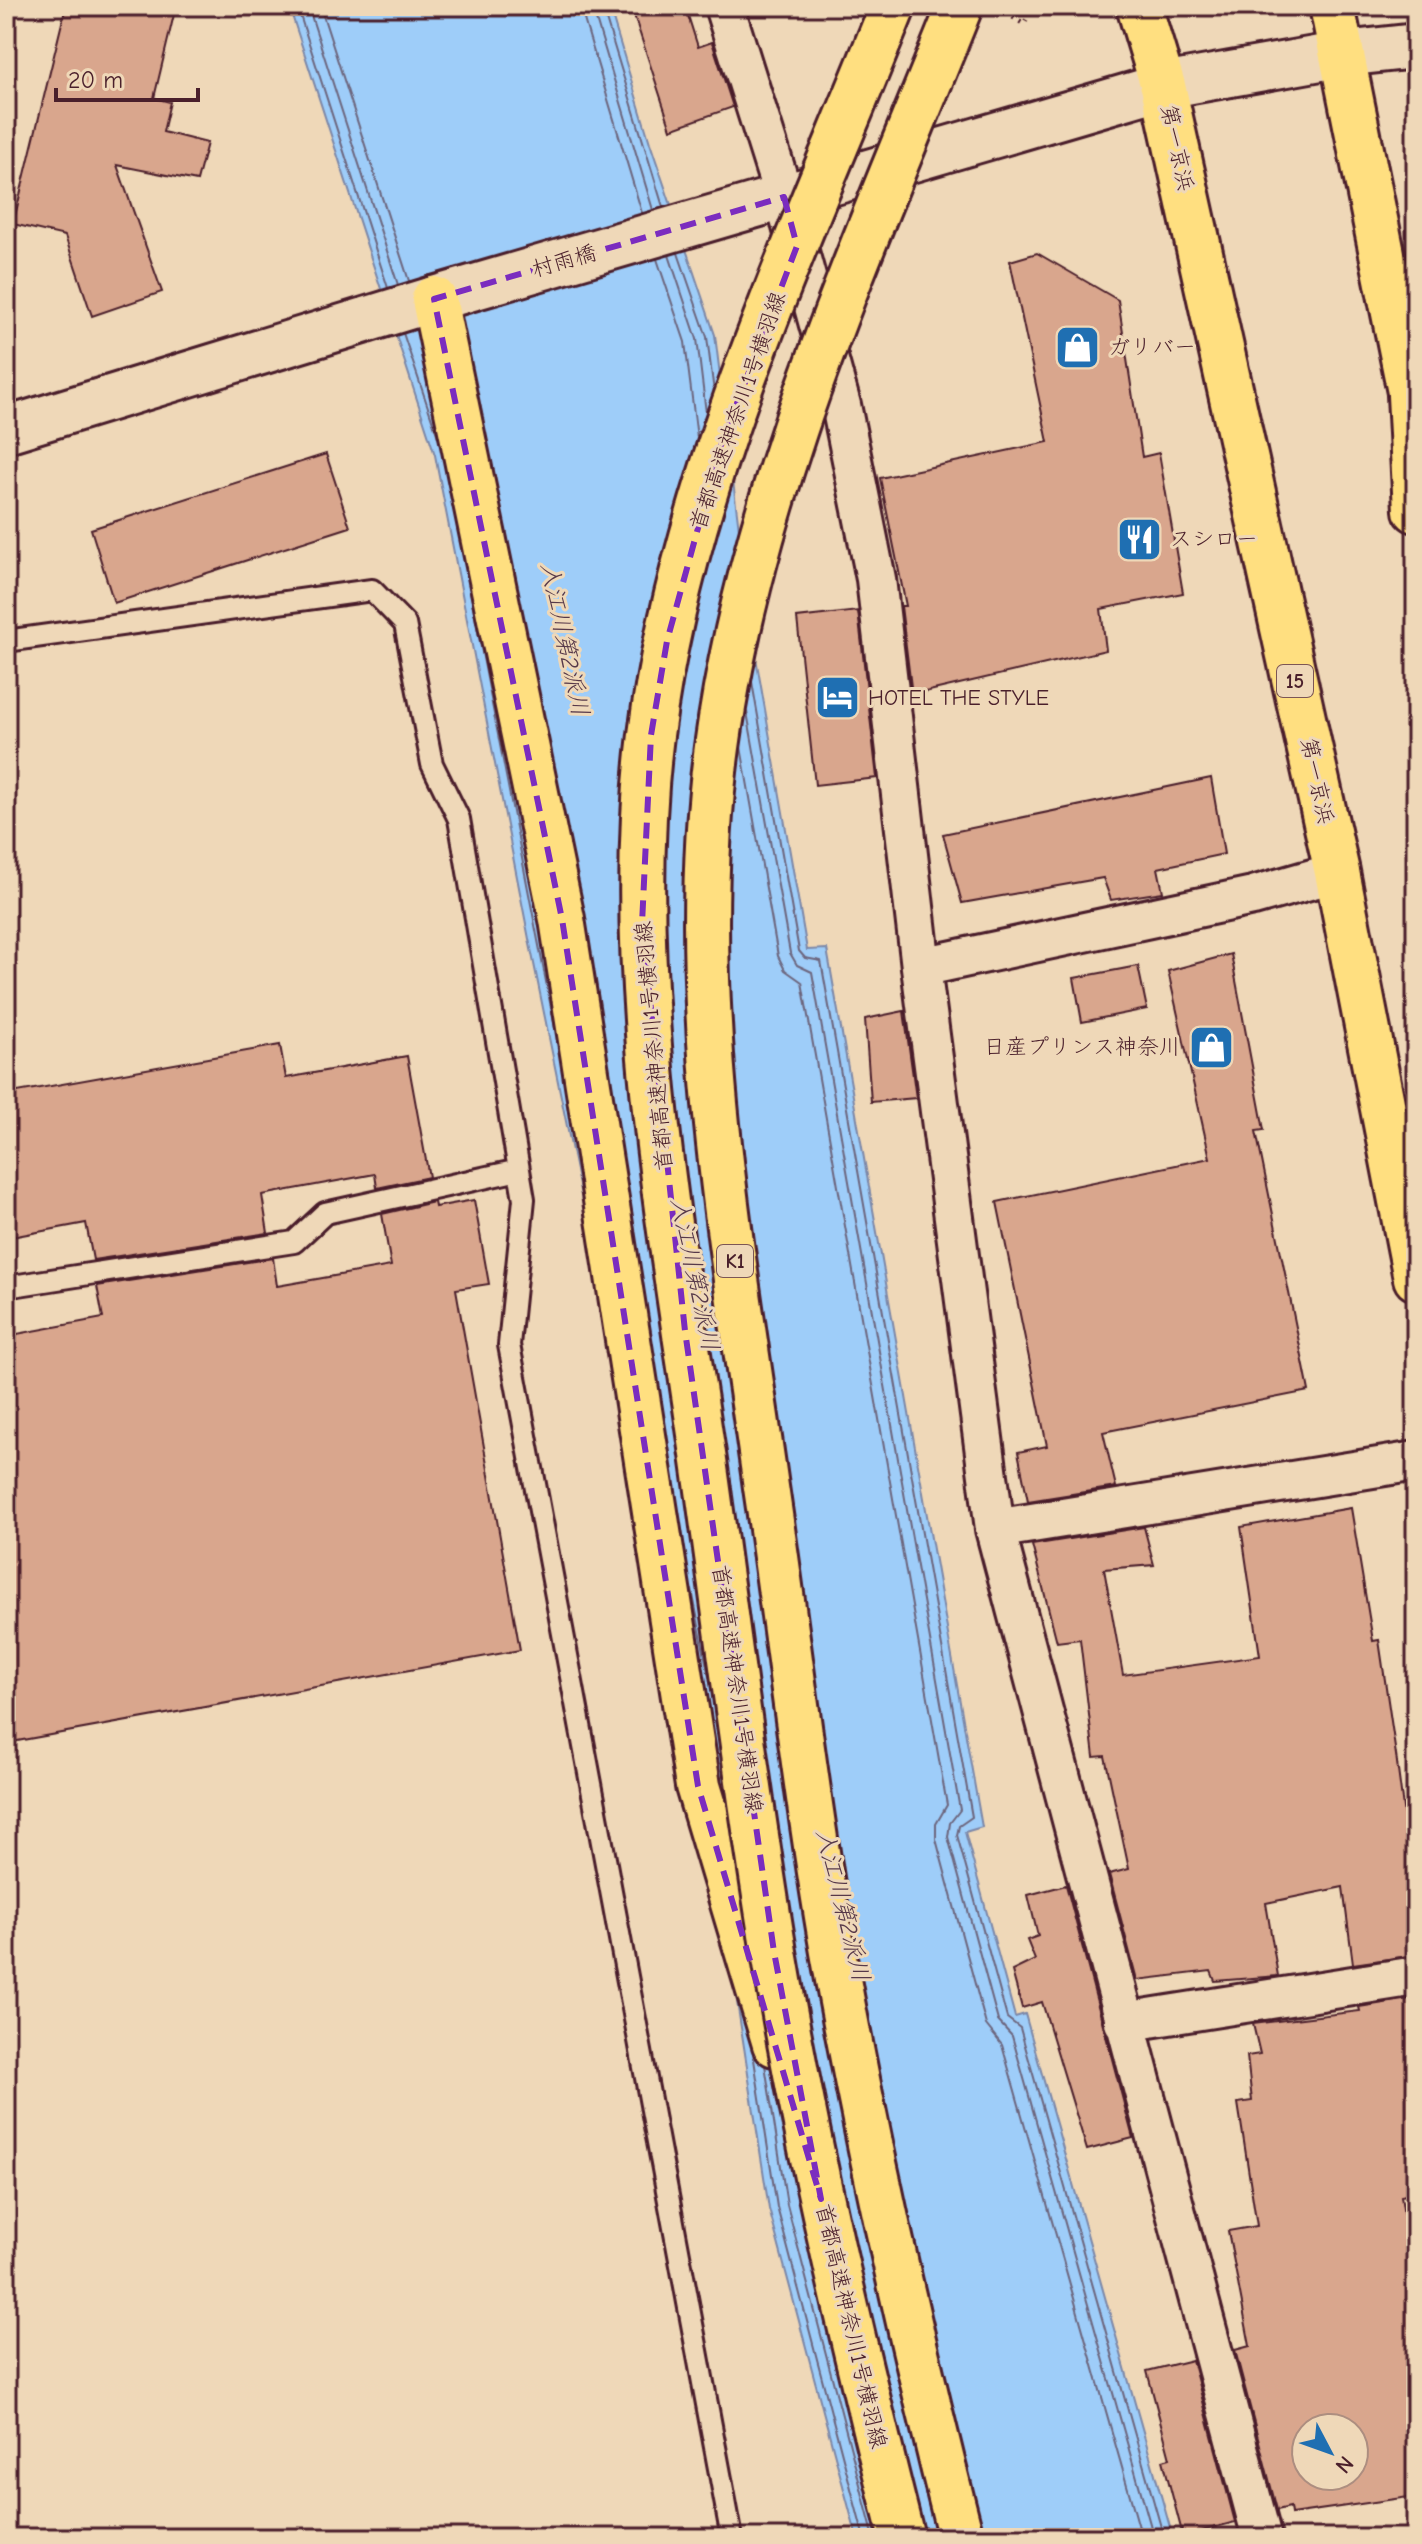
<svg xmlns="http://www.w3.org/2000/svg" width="1422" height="2544" font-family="'Comic Neue','Klee One',sans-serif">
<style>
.water{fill:#9ecdf9;stroke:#7c87a7;stroke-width:2}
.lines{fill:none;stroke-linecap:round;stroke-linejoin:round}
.shore{stroke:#6c657d;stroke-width:2}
.building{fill:#d9a68d;stroke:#4a1f2b;stroke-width:2;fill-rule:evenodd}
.lane-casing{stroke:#4a1f2b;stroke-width:26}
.street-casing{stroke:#4a1f2b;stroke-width:44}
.secondary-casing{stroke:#4a1f2b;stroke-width:50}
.highway-casing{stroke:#4a1f2b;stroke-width:50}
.path{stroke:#4a1f2b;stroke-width:5;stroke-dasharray:2 6;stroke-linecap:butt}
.lane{stroke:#efd8b8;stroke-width:20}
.street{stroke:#efd8b8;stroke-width:38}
.secondary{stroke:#efd8b8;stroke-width:44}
.highway{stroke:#ffdf80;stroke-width:44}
.highway-bridge-casing{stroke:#4a1f2b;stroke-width:50;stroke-linecap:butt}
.highway-bridge{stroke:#ffdf80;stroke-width:44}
.marked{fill:none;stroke:#7b2cbf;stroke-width:6;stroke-dasharray:16 10;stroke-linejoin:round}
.labels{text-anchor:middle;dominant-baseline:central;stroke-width:6;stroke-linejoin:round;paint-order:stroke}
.shield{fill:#efd8b8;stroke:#7c5655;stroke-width:2}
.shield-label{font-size:20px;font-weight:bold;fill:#4a1f2b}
.street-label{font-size:22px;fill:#4a1f2b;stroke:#efd8b8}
.poi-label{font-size:22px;fill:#4a1f2b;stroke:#efd8b8;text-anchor:start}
.water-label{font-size:24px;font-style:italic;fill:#57394a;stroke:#efd8b8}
</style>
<rect width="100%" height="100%" fill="#efd8b8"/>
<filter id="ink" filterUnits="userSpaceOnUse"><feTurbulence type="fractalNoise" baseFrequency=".0125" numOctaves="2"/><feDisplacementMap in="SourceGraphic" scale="16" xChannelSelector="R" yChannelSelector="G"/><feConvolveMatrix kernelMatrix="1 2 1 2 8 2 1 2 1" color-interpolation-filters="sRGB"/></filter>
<g filter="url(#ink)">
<path class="water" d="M 289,6 L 609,6 L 650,143 L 715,335 L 752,635 L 807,950 L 827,949 L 982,1827 L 965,1832 L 1015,2017 L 1025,2014 L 1173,2538 L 857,2538 L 769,2209 L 713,1846 L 529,939 L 435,455 Z"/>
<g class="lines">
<path class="shore" d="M 297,6 L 388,288
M 308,6 L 398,285
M 320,6 L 409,281
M 580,6 L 642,213
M 592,6 L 653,210
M 602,6 L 663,207
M 678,253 L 707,337 L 714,392
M 669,255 L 697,339 L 706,413
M 657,259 L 685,342 L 697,438
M 403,333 L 439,440
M 466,570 L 555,1028
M 752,682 L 799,951 L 805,958 L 821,961 L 972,1817 L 959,1826 L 957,1835 L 1007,2018 L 1020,2028 L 1164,2538
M 747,712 L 790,953 L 797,965 L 812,972 L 960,1810 L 950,1823 L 948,1837 L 998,2021 L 1012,2036 L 1154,2538
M 741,747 L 778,956 L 785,970 L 802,982 L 947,1805 L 936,1824 L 936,1839 L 986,2025 L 1002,2045 L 1142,2538
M 692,1590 L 709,1677
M 753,2053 L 777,2207 L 864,2538
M 765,2065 L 787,2205 L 874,2538"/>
</g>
<path class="building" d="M 66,6 L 176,6 L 154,98 L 170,102 L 163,132 L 207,143 L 197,181 L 117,165 L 162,292 L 92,316 L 65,236 L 13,224 Z
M 631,6 L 685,6 L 698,47 L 712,42 L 733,107 L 671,129 Z
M 1037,253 L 1118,300 L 1142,457 L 1159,453 L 1183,593 L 1101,609 L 1106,650 L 912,695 L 901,606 L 906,606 L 880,478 L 1048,442 L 1010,261 Z
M 326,454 L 350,527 L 114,603 L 91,529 Z
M 858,611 L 877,778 L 815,785 L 797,618 Z
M 1211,778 L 1224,854 L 1158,868 L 1163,892 L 1111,900 L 1103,878 L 962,903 L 943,834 Z
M 1231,954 L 1264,1130 L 1256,1131 L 1309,1391 L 1103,1432 L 1116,1487 L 1028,1501 L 1018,1452 L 1047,1446 L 997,1202 L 1210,1158 L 1168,971 Z
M 1138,966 L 1147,1009 L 1082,1022 L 1074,978 Z
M 904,1011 L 916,1098 L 871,1102 L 865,1019 Z
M 280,1045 L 286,1078 L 407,1056 L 429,1177 L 377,1188 L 375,1174 L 262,1195 L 268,1233 L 93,1260 L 86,1223 L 6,1238 L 6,1094 Z
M 474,1200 L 489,1284 L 456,1289 L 520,1650 L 6,1743 L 6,1336 L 103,1318 L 97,1286 L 273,1258 L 277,1286 L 391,1266 L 382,1214 L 434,1202 L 435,1207 Z
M 1351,1508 L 1373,1641 L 1379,1640 L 1396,1755 L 1416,1907 L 1416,1955 L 1353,1964 L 1343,1887 L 1266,1903 L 1278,1976 L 1215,1981 L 1211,1971 L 1137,1980 L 1109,1874 L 1129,1869 L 1105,1756 L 1094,1757 L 1080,1639 L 1057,1642 L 1032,1545 L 1144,1527 L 1154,1565 L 1104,1569 L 1123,1675 L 1260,1656 L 1241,1527 Z
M 1066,1885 L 1133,2138 L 1087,2150 L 1042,2002 L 1022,2008 L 1012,1971 L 1035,1960 L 1027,1940 L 1038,1936 L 1028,1895 Z
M 1416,1998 L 1416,2193 L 1401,2196 L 1416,2295 L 1416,2496 L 1291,2514 L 1290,2507 L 1277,2510 L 1235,2350 L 1250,2346 L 1228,2231 L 1257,2226 L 1238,2103 L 1252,2101 L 1247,2056 L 1260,2054 L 1253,2024 L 1360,2011 L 1359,2007 ZM 1306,2428 L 1354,2428 L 1354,2476 L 1306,2476 Z
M 1192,2360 L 1235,2522 L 1183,2536 L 1163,2460 L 1170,2458 L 1147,2371 Z"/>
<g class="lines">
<defs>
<path id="lane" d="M 6,641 L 372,590 L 405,624 L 432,764 L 459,819 L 524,1199 L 509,1345 L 732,2538
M 6,1287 L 294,1242 L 325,1213 L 519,1170"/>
<path id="street" d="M 724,6 L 784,197 L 841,405 L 876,579 L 921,967 L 995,1529 L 1262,2538
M 921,967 L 1253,896 L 1337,872
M 995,1529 L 1416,1461
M 1124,2022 L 1416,1976"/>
<path id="secondary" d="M 6,430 L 434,299 L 1163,86 L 1343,54 L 1416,46"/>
<path id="highway" d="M 1139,6 L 1163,86 L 1337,872 L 1416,1278
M 1332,6 L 1416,422
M 434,299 L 562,919 L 698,1786 L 775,2044
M 1410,395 L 1416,510"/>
</defs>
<use href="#lane" class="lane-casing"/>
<use href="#street" class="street-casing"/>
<use href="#secondary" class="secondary-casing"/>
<use href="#highway" class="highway-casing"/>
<path class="path" d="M 1006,13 L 1024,24 L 1034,6"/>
<use href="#lane" class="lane"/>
<use href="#street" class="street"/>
<use href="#secondary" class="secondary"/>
<use href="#highway" class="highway"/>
<defs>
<path id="highway-bridge" d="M 893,6 C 799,242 683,481 651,735 C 622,970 670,1228 704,1461 C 727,1625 747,1789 774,1952 C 807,2149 853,2344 902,2538
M 960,6 C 864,247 752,487 717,747 C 684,993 732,1244 766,1487 C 789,1642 806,1798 833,1952 C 868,2149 912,2344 961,2538"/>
</defs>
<use href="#highway-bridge" class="highway-bridge-casing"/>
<use href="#highway-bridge" class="highway-bridge"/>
</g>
</g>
<path class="marked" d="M 784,197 L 797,246 L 720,448 L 667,641 L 651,735 L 642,924 L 685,1331 L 774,1952 L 821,2199 L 698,1786 L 562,919 L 434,299 Z"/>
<defs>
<symbol id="shop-square" viewBox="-11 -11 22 22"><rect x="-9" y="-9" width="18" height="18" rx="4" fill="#1f6fb2" stroke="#efd8b8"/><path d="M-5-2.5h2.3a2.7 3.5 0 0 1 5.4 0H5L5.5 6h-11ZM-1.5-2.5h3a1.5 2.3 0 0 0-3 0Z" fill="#fff"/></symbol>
<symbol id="restaurant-square" viewBox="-11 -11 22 22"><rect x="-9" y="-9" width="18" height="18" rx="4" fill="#1f6fb2" stroke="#efd8b8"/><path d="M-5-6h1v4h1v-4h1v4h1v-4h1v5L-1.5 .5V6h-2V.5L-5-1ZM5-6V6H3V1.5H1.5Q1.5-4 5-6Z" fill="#fff"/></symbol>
<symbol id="hotel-square" viewBox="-11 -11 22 22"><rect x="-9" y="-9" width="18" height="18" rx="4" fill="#1f6fb2" stroke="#efd8b8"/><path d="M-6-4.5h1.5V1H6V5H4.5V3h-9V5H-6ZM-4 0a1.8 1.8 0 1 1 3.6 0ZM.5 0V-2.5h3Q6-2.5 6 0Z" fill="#fff"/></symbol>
</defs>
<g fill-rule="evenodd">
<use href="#shop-square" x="1052" y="322" width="51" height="51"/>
<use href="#restaurant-square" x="1114" y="514" width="51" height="51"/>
<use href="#hotel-square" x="812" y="672" width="51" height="51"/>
<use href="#shop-square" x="1186" y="1022" width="51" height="51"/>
</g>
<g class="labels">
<g class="shield">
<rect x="1277" y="665" width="36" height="32" rx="6"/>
<rect x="717" y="1245" width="36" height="32" rx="6"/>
</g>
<g class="shield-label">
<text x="1295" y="681">15</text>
<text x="735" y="1261">K1</text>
</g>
<g class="street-label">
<text transform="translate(1177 148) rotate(78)">第一京浜</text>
<text transform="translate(564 261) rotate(-16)">村雨橋</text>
<text transform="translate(738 411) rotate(-71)">首都高速神奈川1号横羽線</text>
<text transform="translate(1317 781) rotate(78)">第一京浜</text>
<text transform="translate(654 1046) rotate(-95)">首都高速神奈川1号横羽線</text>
<text transform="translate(737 1689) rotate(82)">首都高速神奈川1号横羽線</text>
<text transform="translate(851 2326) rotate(77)">首都高速神奈川1号横羽線</text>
</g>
<g class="poi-label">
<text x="1108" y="347">ガリバー</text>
<text x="1170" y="539">スシロー</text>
<text x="868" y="698">HOTEL THE STYLE</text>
<text x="1181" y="1047" text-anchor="end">日産プリンス神奈川</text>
</g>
<g class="water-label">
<text transform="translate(565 639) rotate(78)">入江川第2派川</text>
<text transform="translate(695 1274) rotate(78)">入江川第2派川</text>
<text transform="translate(843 1905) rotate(76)">入江川第2派川</text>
</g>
</g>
<rect width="1422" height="2544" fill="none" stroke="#efd8b8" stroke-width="32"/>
<rect x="16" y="16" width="1390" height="2512" fill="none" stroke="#4a1f2b" stroke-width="3" filter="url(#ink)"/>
<g transform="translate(1330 2452) rotate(131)"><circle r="38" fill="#efd8b8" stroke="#ad8e80" stroke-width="2"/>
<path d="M0-6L14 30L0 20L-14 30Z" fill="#1f6fb2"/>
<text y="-12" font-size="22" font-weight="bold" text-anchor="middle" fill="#4a1f2b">N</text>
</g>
<path d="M56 88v12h142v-12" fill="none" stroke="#4a1f2b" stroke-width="4"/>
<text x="68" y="88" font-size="24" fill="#4a1f2b" stroke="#efd8b8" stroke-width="6" paint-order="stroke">20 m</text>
</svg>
